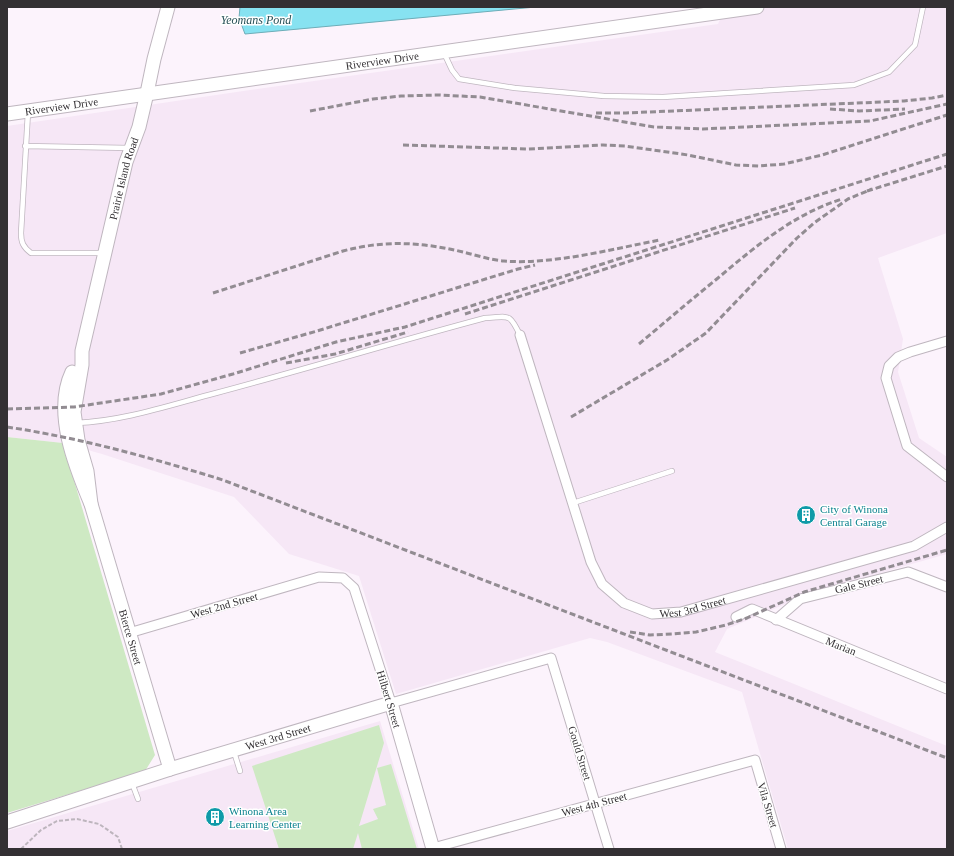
<svg xmlns="http://www.w3.org/2000/svg" width="954" height="856" font-family="Georgia,serif">
<style>
.built{fill:#f6e7f6}
.green{fill:#cee9c3}
.water{fill:#87e2f1;stroke:#6eadb8}
.lines{fill:none;stroke-linecap:round;stroke-linejoin:round}
.lane-casing{stroke:#bfb6bf;stroke-width:6}
.street-casing{stroke:#bfb6bf;stroke-width:11}
.secondary-casing{stroke:#bfb6bf;stroke-width:15}
.path{stroke:#bdb5bd;stroke-width:2;stroke-dasharray:4 2;stroke-linecap:butt}
.lane{stroke:#fff;stroke-width:4.5}
.street{stroke:#fff;stroke-width:9}
.secondary{stroke:#fff;stroke-width:13}
.rail{stroke:#928c92;stroke-width:3;stroke-dasharray:6 3;stroke-linecap:butt}
.labels{text-anchor:middle;dominant-baseline:central;stroke-width:3;stroke-linejoin:round;paint-order:stroke}
.street-label{font-size:11px;fill:#333033;stroke:#fff}
.culture-label{font-size:11px;fill:#0d838f;stroke:#fff;text-anchor:start}
.water-label{font-size:12px;font-style:italic;fill:#265056;stroke:#fff}
</style>
<rect width="100%" height="100%" fill="#fcf3fc"/>
<path class="built" d="M 725,7 L 947,7 L 947,233 L 878,258 L 903,339 L 898,372 L 919,438 L 947,457 L 947,554 L 816,591 L 727,629 L 715,652 L 947,746 L 947,849 L 788,849 L 742,692 L 607,642 L 590,638 L 396,694 L 359,576 L 289,554 L 234,497 L 102,454 L 63,443 L 7,437 L 7,126 L 250,90 L 718,24 Z
M 380,721 L 419,849 L 7,849 L 7,831 Z"/>
<path class="green" d="M 7,437 L 63,443 L 155,755 L 145,771 L 7,813 Z
M 379,725 L 384,743 L 359,826 L 378,819 L 373,809 L 386,805 L 377,768 L 391,764 L 417,849 L 362,849 L 358,833 L 353,849 L 279,849 L 252,766 Z"/>
<path class="water" d="M 240,7 L 536,7 L 245,34 L 239,18 Z"/>
<g class="lines">
<defs>
<path id="lane" d="M 444,53 L 452,70 L 459,79 L 515,88 L 604,96 L 663,97 L 854,85 L 889,72 L 915,45 L 923,7
M 28,112 L 21,233 C 21,242 23,247 31,253 L 103,253
M 25,146 L 130,148
M 76,423 C 124,421 170,405 216,393 C 306,369 395,342 485,318 C 509,317 509,312 520,335
M 573,503 L 672,471
M 234,752 L 240,771
M 132,783 L 138,799"/>
<g id="street">
<path id="s1" d="M 520,335 L 591,562 L 602,584 L 624,603 L 652,614 L 681,612 L 914,546 L 947,527"/>
<path d="M 947,341 L 910,352 L 898,357 L 889,366 L 886,378 L 907,446 L 947,477"/>
<path d="M 736,617 L 752,609 L 947,689"/>
<path d="M 776,620 L 800,599 L 908,572 L 947,587"/>
<path d="M 129,633 L 319,577 L 343,578 L 354,588 L 391,703 L 551,658 L 609,849"/>
<path d="M 433,848 L 755,760 L 781,849"/>
</g>
<g id="secondary">
<path id="s2" d="M 7,114 L 757,7"/>
<path id="s3" d="M 72,372 C 53,412 75,466 91,504 L 170,769"/>
<path id="s4" d="M 91,504 L 87,471 L 78,440 L 74,412 L 82,365 L 82,351 L 126,162 L 139,127 L 147,93 L 154,59 L 168,7"/>
<path id="s5" d="M 7,822 L 170,769 L 391,703 L 433,849"/>
</g>
</defs>
<use href="#lane" class="lane-casing"/>
<use href="#street" class="street-casing"/>
<use href="#secondary" class="secondary-casing"/>
<path class="path" d="M 21,849 L 41,830 L 57,821 L 77,819 L 99,824 L 118,837 L 122,849"/>
<use href="#lane" class="lane"/>
<use href="#street" class="street"/>
<use href="#secondary" class="secondary"/>
<path class="rail" d="M 830,109 L 859,111 L 905,109
M 310,111 L 373,99 L 401,96 L 439,95 L 480,97 L 654,127 L 703,129 L 870,121 L 947,104
M 596,113 L 626,113 L 904,101 L 932,98 L 947,95
M 403,145 L 528,149 L 603,145 L 625,146 L 688,155 L 736,165 L 759,166 L 784,164 L 822,155 L 947,115
M 867,191 L 947,166
M 213,293 L 343,251 C 385,240 421,242 463,252 C 476,255 490,260 504,261 C 552,265 612,249 660,240
M 465,314 L 795,208
M 639,344 C 665,322 691,300 718,278 C 756,246 794,214 842,199
M 240,353 L 317,331 L 518,269 L 535,265
M 286,363 L 335,354 L 408,332
M 7,409 L 74,407 L 161,394 L 233,374 L 336,342 L 405,327 L 947,154
M 571,417 L 667,360 L 706,333 L 797,238 L 814,223 L 848,199 L 872,189
M 7,427 C 81,438 152,458 223,480 L 947,758
M 630,632 L 650,635 L 673,634 L 696,632 L 726,625 L 747,618 L 804,592 L 947,550"/>
</g>
<defs>
<symbol id="building-disc" viewBox="-11 -11 22 22"><circle r="9.5" fill="#0f9aa8" stroke="#fff"/><path d="M-4-6H4V6H1V3H-1V6H-4ZM-2.5-4.3h1.7v1.8h-1.7ZM.8-4.3h1.7v1.8H.8ZM-2.5-1h1.7V.8h-1.7ZM.8-1h1.7V.8H.8Z" fill="#fff"/></symbol>
</defs>
<g fill-rule="evenodd">
<use href="#building-disc" x="795" y="504" width="22" height="22"/>
<use href="#building-disc" x="204" y="806" width="22" height="22"/>
</g>
<g class="labels">
<g class="street-label">
<text stroke="none"><textPath href="#s2" startOffset="379">Riverview Drive</textPath></text>
<text stroke="none"><textPath href="#s2" startOffset="55">Riverview Drive</textPath></text>
<text stroke="none"><textPath href="#s4" startOffset="333">Prairie Island Road</textPath></text>
<text transform="translate(859 584) rotate(-14)">Gale Street</text>
<text transform="translate(224 605) rotate(-16)">West 2nd Street</text>
<text stroke="none"><textPath href="#s1" startOffset="363">West 3rd Street</textPath></text>
<text stroke="none"><textPath href="#s3" startOffset="276">Bierce Street</textPath></text>
<text transform="translate(841 646) rotate(22)">Marian</text>
<text transform="translate(389 699) rotate(73)">Hilbert Street</text>
<text stroke="none"><textPath href="#s5" startOffset="284">West 3rd Street</textPath></text>
<text transform="translate(580 753) rotate(73)">Gould Street</text>
<text transform="translate(594 804) rotate(-15)">West 4th Street</text>
<text transform="translate(768 805) rotate(73)">Vila Street</text>
</g>
<g class="culture-label">
<text x="820" y="509">City of Winona<tspan x="820" dy="13">Central Garage</tspan></text>
<text x="229" y="811">Winona Area<tspan x="229" dy="13">Learning Center</tspan></text>
</g>
<g class="water-label">
<text x="256" y="20">Yeomans Pond</text>
</g>
</g>
<rect width="954" height="856" fill="none" stroke="#333033" stroke-width="16"/>
</svg>
